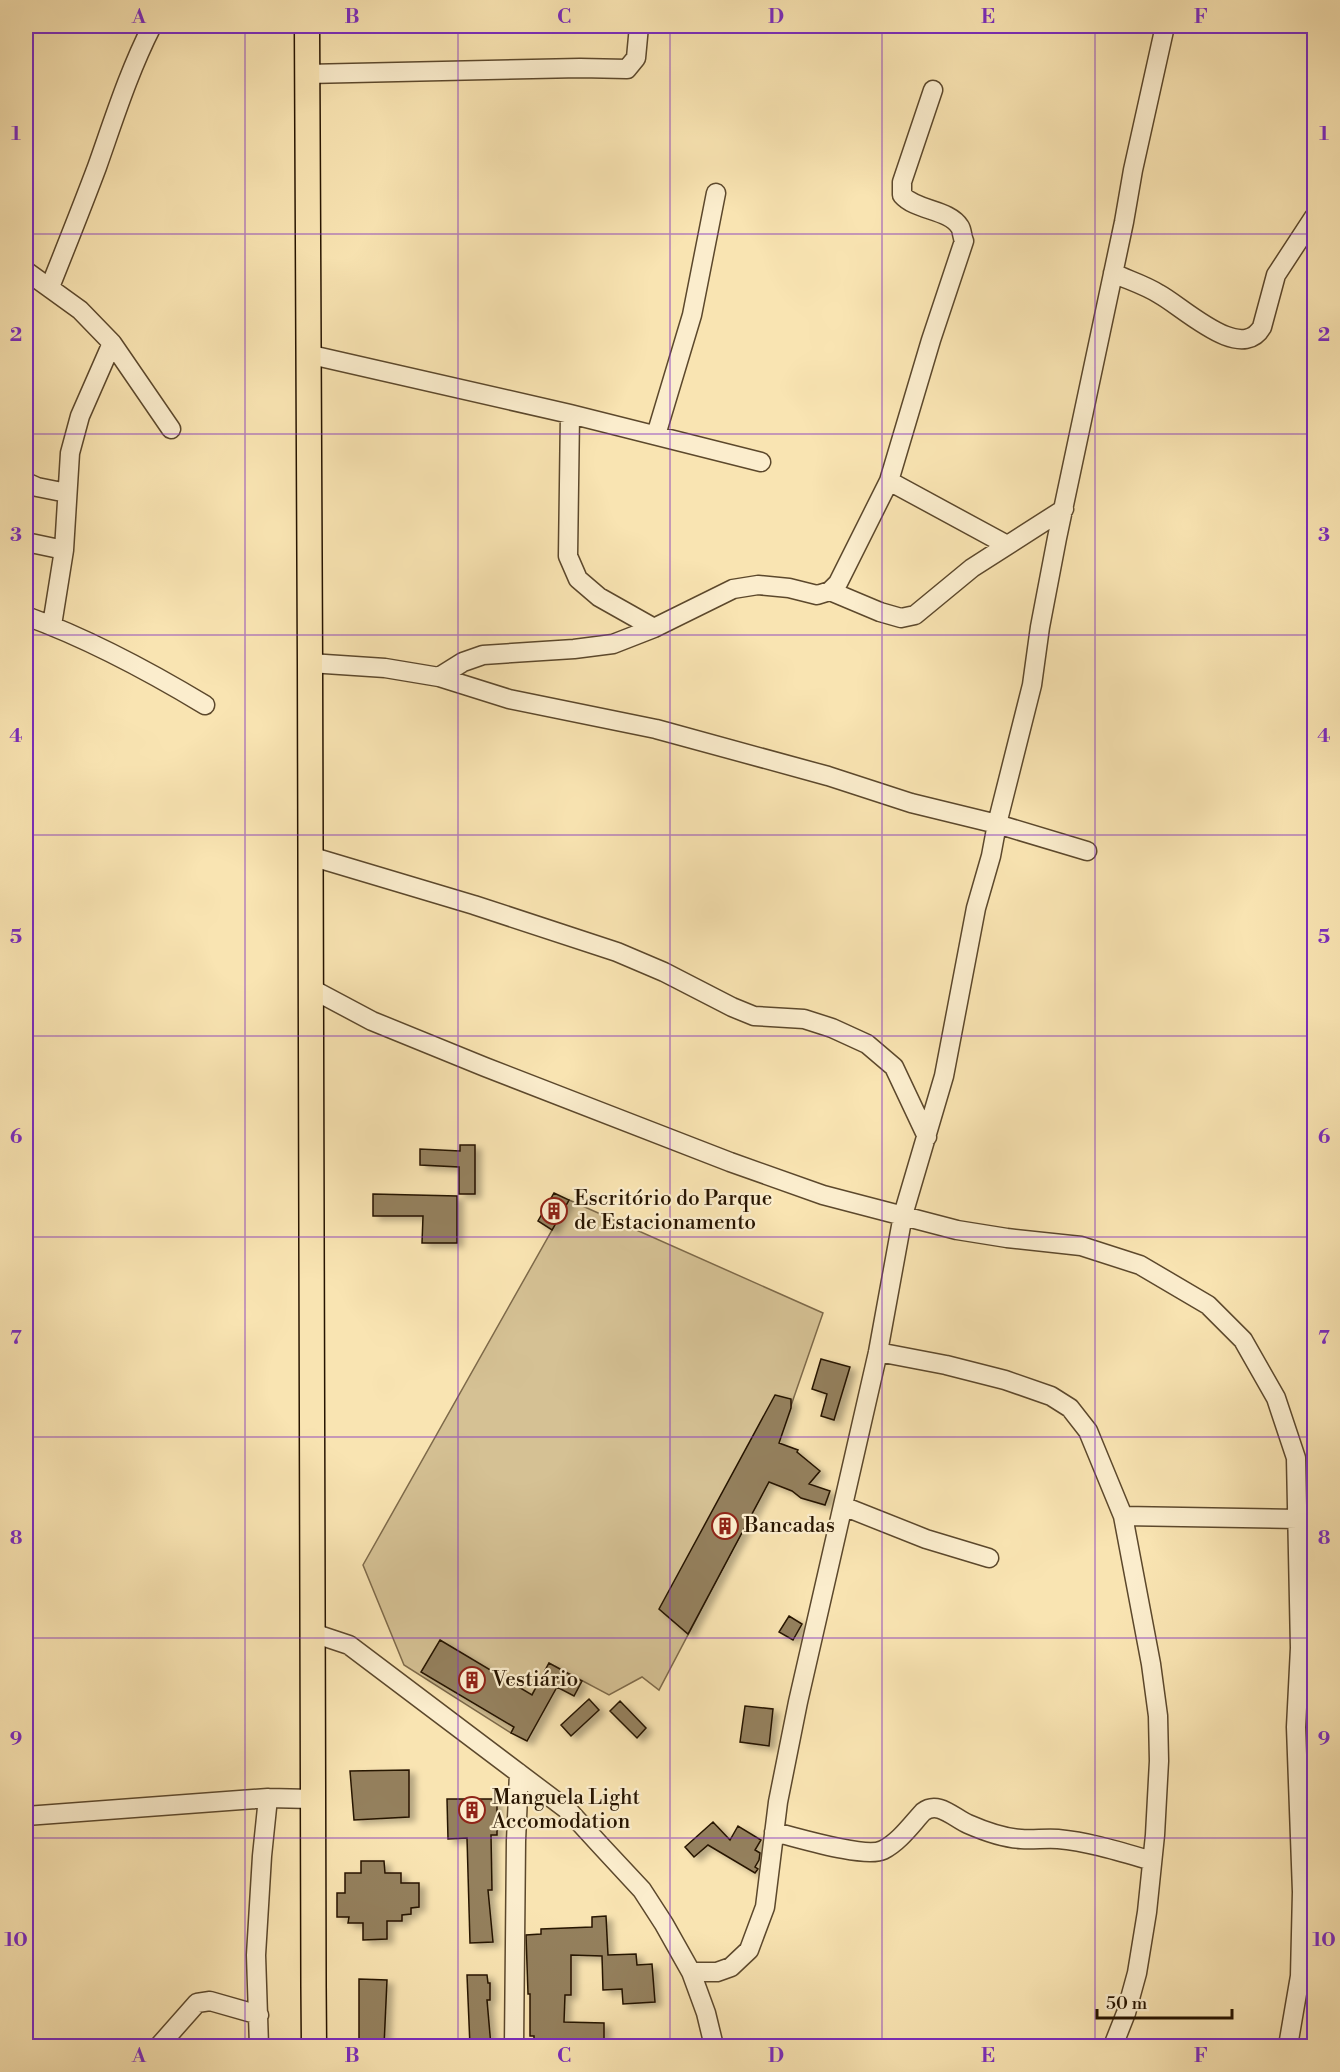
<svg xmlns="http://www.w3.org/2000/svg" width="1340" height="2072" font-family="'Libre Bodoni',serif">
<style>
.green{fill:#d5c194;stroke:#7e6a4a;stroke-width:1.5}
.building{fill:#94805d;stroke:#271400;stroke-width:1.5;filter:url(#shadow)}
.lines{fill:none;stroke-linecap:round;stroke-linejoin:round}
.minor-casing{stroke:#5c482c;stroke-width:21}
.major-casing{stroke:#271400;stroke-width:27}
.minor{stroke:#fbedcd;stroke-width:18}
.major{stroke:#f9e4b2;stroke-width:24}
.grid{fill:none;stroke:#7b2cbf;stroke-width:1.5;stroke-opacity:0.55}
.labels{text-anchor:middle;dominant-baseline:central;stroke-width:4.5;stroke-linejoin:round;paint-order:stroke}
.poi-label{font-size:21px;fill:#271400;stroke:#fbedcd;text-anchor:start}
.neatline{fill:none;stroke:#7b2cbf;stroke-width:2}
.grid-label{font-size:20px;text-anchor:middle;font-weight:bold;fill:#7b2cbf}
</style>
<defs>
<filter id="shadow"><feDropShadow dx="6" dy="4" stdDeviation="3" flood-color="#0004"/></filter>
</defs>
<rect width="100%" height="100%" fill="#f9e4b2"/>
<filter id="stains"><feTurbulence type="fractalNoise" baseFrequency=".00333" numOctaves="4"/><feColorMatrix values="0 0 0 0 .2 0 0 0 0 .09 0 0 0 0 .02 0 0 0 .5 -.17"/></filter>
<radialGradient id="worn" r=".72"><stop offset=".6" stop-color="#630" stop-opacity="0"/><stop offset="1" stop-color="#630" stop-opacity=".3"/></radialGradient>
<path class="green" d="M 569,1200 L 823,1313 L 765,1481 L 765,1488 L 659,1690 L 642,1677 L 609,1695 L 549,1663 L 511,1733 L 404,1665 L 363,1565 Z"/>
<path class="building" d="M 460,1145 L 475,1145 L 475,1194 L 459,1194 L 459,1167 L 420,1165 L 420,1149 L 460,1151 Z
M 554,1193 L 569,1200 L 552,1230 L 538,1221 Z
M 373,1194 L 457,1196 L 457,1243 L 422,1243 L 423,1216 L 373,1216 Z
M 821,1359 L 850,1367 L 834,1420 L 821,1416 L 827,1394 L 812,1389 Z
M 775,1395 L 791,1399 L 791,1408 L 779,1443 L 798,1450 L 797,1452 L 820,1471 L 809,1484 L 830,1491 L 825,1505 L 801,1498 L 792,1491 L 769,1482 L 688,1634 L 659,1609 Z
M 789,1616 L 802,1624 L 793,1640 L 779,1632 Z
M 440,1640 L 532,1695 L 549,1663 L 582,1681 L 574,1696 L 557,1687 L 527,1741 L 511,1733 L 514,1727 L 421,1672 Z
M 589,1699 L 599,1710 L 571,1736 L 561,1725 Z
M 620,1701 L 646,1728 L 637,1738 L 610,1711 Z
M 745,1706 L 773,1709 L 769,1746 L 740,1742 Z
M 409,1770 L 409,1817 L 354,1820 L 350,1771 Z
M 447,1799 L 497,1799 L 497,1835 L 491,1835 L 492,1890 L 488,1890 L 493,1942 L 470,1943 L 467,1838 L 448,1839 Z
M 713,1822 L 730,1840 L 738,1826 L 761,1840 L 755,1850 L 760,1853 L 759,1860 L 755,1867 L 758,1869 L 755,1873 L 708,1845 L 694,1857 L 685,1847 Z
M 361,1861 L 384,1861 L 385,1873 L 401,1873 L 401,1883 L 419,1883 L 419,1907 L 411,1908 L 411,1914 L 402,1915 L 402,1921 L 387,1921 L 387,1939 L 363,1940 L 363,1923 L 348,1923 L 349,1917 L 337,1917 L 337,1893 L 345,1893 L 345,1873 L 361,1873 Z
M 606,1916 L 608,1955 L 636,1954 L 637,1965 L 652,1964 L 655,2002 L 623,2004 L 622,1989 L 603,1990 L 602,1956 L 571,1955 L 571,1995 L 565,1995 L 564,2022 L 604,2023 L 604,2046 L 534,2046 L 534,2036 L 530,2036 L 530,1994 L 528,1994 L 526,1935 L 541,1934 L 541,1929 L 592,1927 L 592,1917 Z
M 467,1975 L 487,1975 L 488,1983 L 490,1983 L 490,2000 L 487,2000 L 491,2046 L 470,2046 Z
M 359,1979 L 387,1980 L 384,2046 L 359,2046 Z"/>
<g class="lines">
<defs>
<path id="minor" d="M 307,74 L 580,68 L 627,69 L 636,58 L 639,26
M 26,271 L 80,310 L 112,343 L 171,429
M 1113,273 C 1128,280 1145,285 1159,294 C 1182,306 1241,364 1262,327 L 1276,275 L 1314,217
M 50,287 C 66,247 82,207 97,167 C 114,119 129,71 152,26
M 307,354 L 570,414 L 761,462
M 570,414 L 568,556 L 578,579 L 599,597 L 654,628
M 656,435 L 692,315 L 716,193
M 889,481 L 1007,545
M 26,482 L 37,487 L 67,493
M 26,542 L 64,550
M 830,591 L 880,612 L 901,618 L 915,615 L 972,568 L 1064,509
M 26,616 C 89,639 147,670 205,705
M 52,625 L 64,550 L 70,453 L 80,416 L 112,343
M 310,663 L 385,668 L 439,677 L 509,699 L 656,729 L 828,776 L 911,803 L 997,824 L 1087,851
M 439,677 L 463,662 L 483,655 L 574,649 L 613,644 L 654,628 L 733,589 L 758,585 L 789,588 L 817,595 L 830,591 L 838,583 L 889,481 L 931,340 L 964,241 C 962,237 962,230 960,227 C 949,209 916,211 902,195 L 902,182 L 933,90
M 310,856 L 474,905 L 617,952 L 664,972 L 732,1007 L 754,1016 L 804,1019 L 832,1028 L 867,1044 L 894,1067 L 927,1137
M 310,988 L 372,1021 L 485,1067 L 730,1162 L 823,1195 L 957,1230 L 1007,1238 L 1081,1246 L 1140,1265 L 1208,1305 L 1243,1340 L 1276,1398 L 1296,1458 L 1300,1648 L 1296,1727 L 1302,1892 L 1300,1976 L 1288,2046
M 878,1352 L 946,1365 L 1005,1380 L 1051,1396 L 1070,1408 L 1088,1431 L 1123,1516 L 1151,1664 L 1158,1716 L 1159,1761 L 1155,1835 L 1147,1912 L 1137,1973 L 1126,2013 L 1113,2046
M 843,1506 L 926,1539 L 989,1558
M 1123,1516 L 1297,1519
M 313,1633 L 349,1645 L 569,1811 L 602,1847 L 642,1890 L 664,1924 L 691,1972 L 706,2013 L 714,2046
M 26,1816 L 268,1798 L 312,1799
M 774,1832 C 796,1837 865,1859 883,1850 C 899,1842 911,1825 923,1812 C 938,1800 954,1818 968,1824 C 984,1831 1003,1838 1021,1839 C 1033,1840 1046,1838 1058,1839 C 1090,1842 1121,1852 1152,1861
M 691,1972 L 717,1972 L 731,1967 L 749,1950 L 765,1907 L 778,1802 L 798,1702 L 878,1352 L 903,1215 L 944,1076 L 976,908 L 991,856 L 997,824 L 1032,685 L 1040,627 L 1057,538 L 1124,222 L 1133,170 L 1165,26
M 159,2046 L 197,2003 L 210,2001 L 259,2015
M 259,2046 L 256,1955 L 262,1856 L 268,1798
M 514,2046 L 516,1841 L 519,1773"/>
<path id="major" d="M 307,26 C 307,239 310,452 310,665 C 312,1126 310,1586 314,2046"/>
</defs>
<use href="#minor" class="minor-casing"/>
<use href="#major" class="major-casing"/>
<use href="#minor" class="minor"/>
<use href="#major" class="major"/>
</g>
<path class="grid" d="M 245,26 L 245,2046M 458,26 L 458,2046M 670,26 L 670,2046M 882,26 L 882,2046M 1095,26 L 1095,2046M 26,234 L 1314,234M 26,434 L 1314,434M 26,635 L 1314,635M 26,835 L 1314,835M 26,1036 L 1314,1036M 26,1237 L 1314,1237M 26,1437 L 1314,1437M 26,1638 L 1314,1638M 26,1838 L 1314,1838"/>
<defs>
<symbol id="building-ring" viewBox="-11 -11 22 22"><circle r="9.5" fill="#fbedcd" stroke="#8f2418" stroke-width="1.5"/><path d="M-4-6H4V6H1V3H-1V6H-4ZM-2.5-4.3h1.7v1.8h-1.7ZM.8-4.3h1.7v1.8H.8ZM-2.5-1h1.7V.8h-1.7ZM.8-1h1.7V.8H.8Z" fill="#8f2418"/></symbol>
</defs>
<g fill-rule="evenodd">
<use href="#building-ring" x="539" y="1196" width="30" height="30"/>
<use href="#building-ring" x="710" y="1511" width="30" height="30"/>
<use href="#building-ring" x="457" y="1665" width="30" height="30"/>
<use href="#building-ring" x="457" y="1795" width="30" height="30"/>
</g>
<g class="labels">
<g class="poi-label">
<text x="574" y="1199">Escritório do Parque<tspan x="574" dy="24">de Estacionamento</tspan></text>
<text x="744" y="1526">Bancadas</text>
<text x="492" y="1680">Vestiário</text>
<text x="492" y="1798">Manguela Light<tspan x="492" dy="24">Accomodation</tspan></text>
</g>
</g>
<rect width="1340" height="2072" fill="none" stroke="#f9e4b2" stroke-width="66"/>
<path d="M1097 2009v9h135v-9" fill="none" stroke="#271400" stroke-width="3"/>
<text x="1106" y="2009" font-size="18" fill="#271400" stroke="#fbedcd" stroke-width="4.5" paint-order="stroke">50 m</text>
<rect x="33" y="33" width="1274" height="2006" class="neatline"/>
<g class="grid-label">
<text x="139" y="23">A</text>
<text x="352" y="23">B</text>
<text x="564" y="23">C</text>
<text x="776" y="23">D</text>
<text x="988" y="23">E</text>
<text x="1201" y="23">F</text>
<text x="16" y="140">1</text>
<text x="1324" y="140">1</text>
<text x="16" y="341">2</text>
<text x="1324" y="341">2</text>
<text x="16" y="541">3</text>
<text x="1324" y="541">3</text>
<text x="16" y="742">4</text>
<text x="1324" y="742">4</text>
<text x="16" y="943">5</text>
<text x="1324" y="943">5</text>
<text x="16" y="1143">6</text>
<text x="1324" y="1143">6</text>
<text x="16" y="1344">7</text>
<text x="1324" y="1344">7</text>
<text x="16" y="1544">8</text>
<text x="1324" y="1544">8</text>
<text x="16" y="1745">9</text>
<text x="1324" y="1745">9</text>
<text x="16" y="1946">10</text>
<text x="1324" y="1946">10</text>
<text x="139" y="2062">A</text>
<text x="352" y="2062">B</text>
<text x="564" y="2062">C</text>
<text x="776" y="2062">D</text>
<text x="988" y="2062">E</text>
<text x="1201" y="2062">F</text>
</g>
<rect width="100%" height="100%" filter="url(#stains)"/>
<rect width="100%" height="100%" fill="url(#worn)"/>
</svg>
